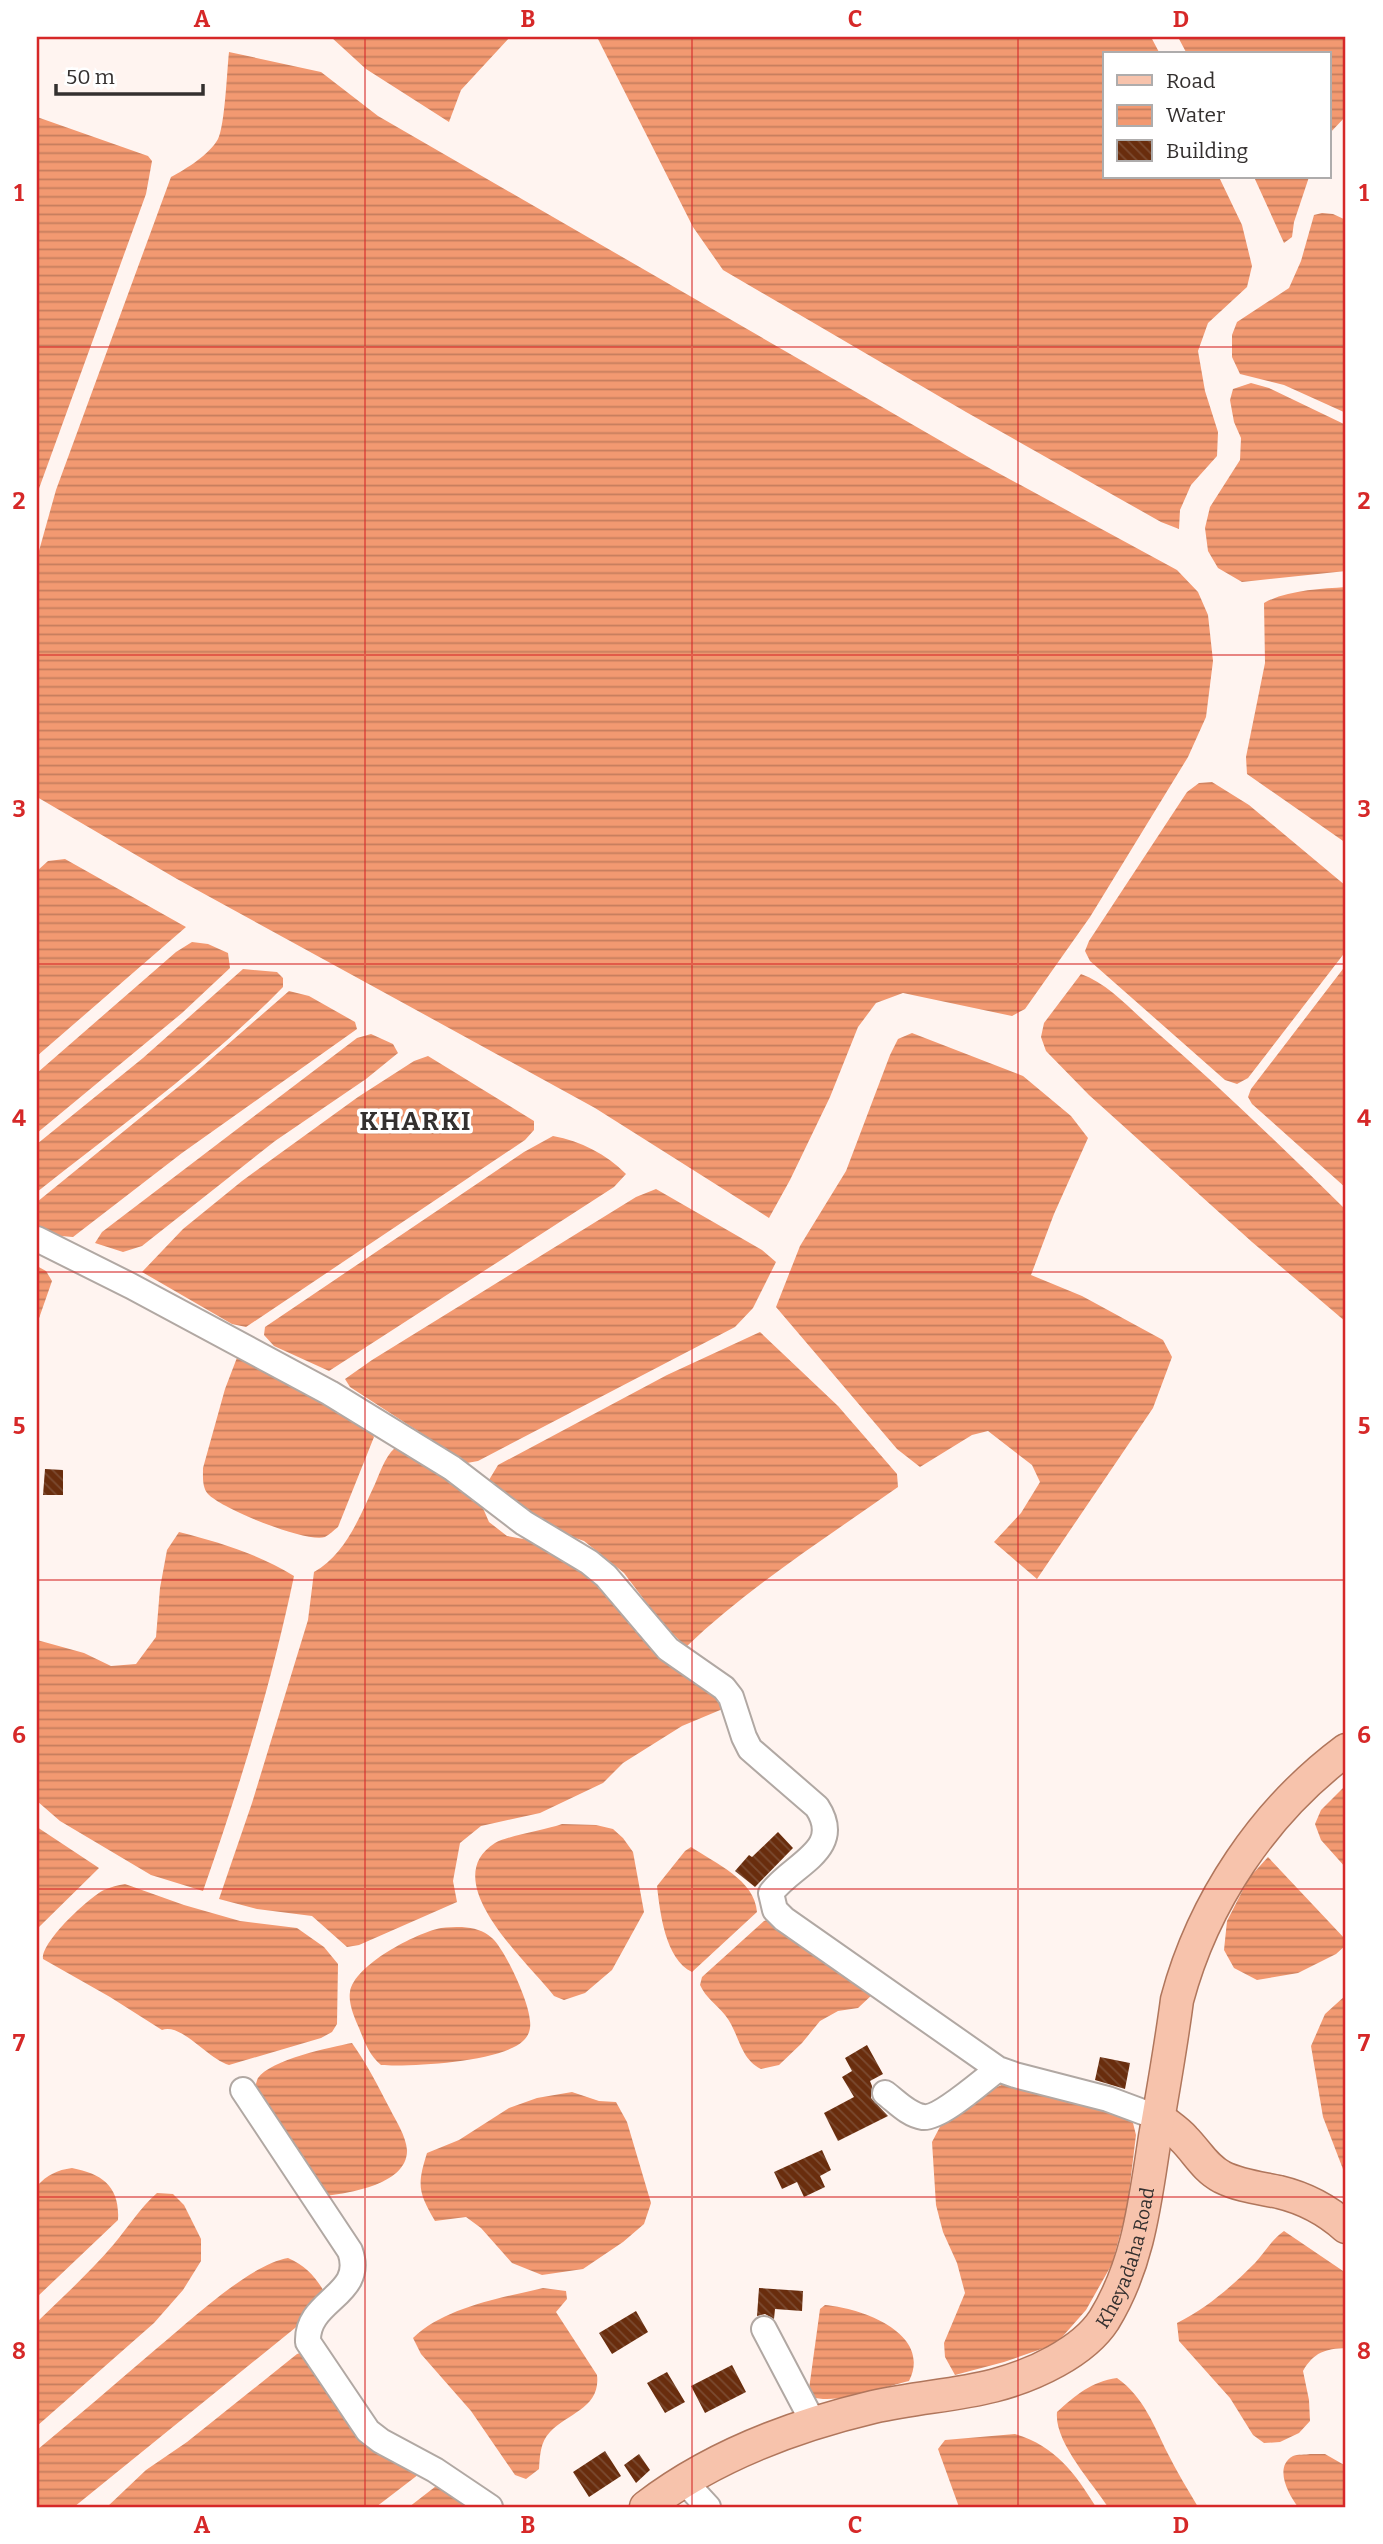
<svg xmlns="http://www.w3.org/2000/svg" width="1383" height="2544" font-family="Bitter,serif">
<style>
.water{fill:url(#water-rules)}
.building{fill:url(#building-back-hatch)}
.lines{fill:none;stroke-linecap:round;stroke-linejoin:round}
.minor-casing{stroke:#b1a8a3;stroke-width:28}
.major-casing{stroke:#b0765c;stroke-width:35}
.minor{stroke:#fff;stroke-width:24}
.major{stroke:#f7c3ac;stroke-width:32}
.grid{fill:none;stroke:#d62828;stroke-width:2;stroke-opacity:0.55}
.labels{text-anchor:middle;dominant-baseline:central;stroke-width:7;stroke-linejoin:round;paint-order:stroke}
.street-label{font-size:19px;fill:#34302f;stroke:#fff}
.district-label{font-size:26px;font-weight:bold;letter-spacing:2px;fill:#34302f;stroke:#fff}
.neatline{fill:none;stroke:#d62828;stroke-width:2.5}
.grid-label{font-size:23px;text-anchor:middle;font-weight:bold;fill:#d62828}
</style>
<defs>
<pattern id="water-rules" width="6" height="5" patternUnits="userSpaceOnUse" patternTransform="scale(1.75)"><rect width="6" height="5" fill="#f29971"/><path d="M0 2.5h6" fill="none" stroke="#c57d5d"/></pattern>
<pattern id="building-back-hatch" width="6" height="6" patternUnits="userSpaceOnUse" patternTransform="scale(1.75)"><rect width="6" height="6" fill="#692d0d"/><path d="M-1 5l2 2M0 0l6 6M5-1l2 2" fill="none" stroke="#7b4b31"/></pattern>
</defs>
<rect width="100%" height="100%" fill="#fff4f0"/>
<path class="water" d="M 331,37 L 510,37 L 461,90 L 449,122 L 366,69 Z
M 597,37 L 1151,37 L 1160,54 L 1105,54 L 1105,177 L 1219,177 L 1242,225 L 1252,266 L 1247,287 L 1208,323 L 1198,351 L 1205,391 L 1218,432 L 1217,456 L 1191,485 L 1180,510 L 1179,529 L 1161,522 L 966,412 L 723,270 L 693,227 Z
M 1178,37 L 1346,37 L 1346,116 L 1329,134 L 1329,54 L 1187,54 Z
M 229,52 L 321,72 L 378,116 L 967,456 L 1177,570 L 1198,592 L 1208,615 L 1213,661 L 1206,717 L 1188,757 L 1090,917 L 1025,1009 L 1012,1016 L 903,993 L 876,1003 L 858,1027 L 830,1097 L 790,1180 L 769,1218 L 595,1108 L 177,879 L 37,797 L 37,558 L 56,490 L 171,177 C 186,169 209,155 218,139 C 225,125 227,70 229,52 Z
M 37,117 L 148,156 L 152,161 L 146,194 L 37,494 Z
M 1254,177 L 1309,177 L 1294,222 L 1292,237 L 1284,243 Z
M 1322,213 L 1333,214 L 1346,220 L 1346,413 L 1284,385 L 1240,374 L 1232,357 L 1232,335 L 1237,322 L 1289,288 L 1301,261 L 1314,215 Z
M 1251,383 L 1269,388 L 1346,425 L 1346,571 L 1242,582 L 1218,568 L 1208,551 L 1205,528 L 1210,507 L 1240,460 L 1241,438 L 1234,422 L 1230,400 L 1233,389 Z
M 1346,587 L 1346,843 L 1247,774 L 1246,757 L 1265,663 L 1264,603 C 1287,590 1320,589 1346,587 Z
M 1212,782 L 1249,805 L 1346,886 L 1346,951 L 1248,1078 L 1237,1084 L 1225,1080 L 1090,961 L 1085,951 L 1089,941 L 1187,792 L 1199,783 Z
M 65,859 L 186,927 L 37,1056 L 37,871 L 48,861 Z
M 192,942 L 208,944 L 228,953 L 230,968 L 182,1013 L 37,1133 L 37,1073 L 176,952 Z
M 1346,965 L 1346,1188 L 1252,1104 L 1248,1097 L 1251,1089 Z
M 243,969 L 277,972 L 283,978 L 283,987 C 209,1063 120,1126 37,1192 L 37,1144 L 143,1058 Z
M 1081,974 C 1109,984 1132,1011 1153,1029 C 1220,1087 1283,1148 1346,1210 L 1346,1322 L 1252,1242 L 1089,1095 L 1046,1051 L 1041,1037 L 1044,1023 Z
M 289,991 L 309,996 L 355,1022 L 357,1029 L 182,1153 L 73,1237 L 50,1235 L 37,1230 L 37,1202 L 194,1074 Z
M 912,1033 L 1023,1076 L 1071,1116 L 1088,1138 L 1054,1214 L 1031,1275 L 1082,1296 L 1163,1340 L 1172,1357 L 1153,1408 L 1037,1579 L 994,1542 L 1021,1513 L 1040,1482 L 1032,1465 L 988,1431 L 972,1435 L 920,1467 L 897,1449 L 776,1307 L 800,1246 L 846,1171 L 890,1055 L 898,1039 Z
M 371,1034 L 393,1044 L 398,1053 L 366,1079 L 275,1141 L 142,1246 L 123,1252 L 95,1243 L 102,1232 L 357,1038 Z
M 428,1056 L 534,1121 L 534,1130 L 525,1140 L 246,1327 L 232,1324 L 142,1272 L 183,1229 L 242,1181 L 358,1097 L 414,1061 Z
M 553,1136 C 581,1141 606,1154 626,1174 L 614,1187 L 329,1371 L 274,1346 L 264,1335 L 265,1327 L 524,1152 Z
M 656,1189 L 762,1250 L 776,1262 L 753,1308 L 735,1327 L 478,1461 L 467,1463 L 350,1387 L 345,1379 L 372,1360 L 636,1197 Z
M 37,1266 L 46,1271 L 52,1281 L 37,1324 Z
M 760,1332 L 838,1406 L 897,1474 L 898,1487 C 826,1538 751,1585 686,1647 L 660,1621 L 624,1573 L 584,1541 L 552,1530 L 507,1499 L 489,1480 L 498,1465 L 667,1375 Z
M 238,1355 L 366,1426 L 374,1437 L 338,1527 C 334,1530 329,1535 325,1537 C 306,1543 222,1509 208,1494 C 202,1487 203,1477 203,1468 L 225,1389 Z
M 400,1444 L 476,1492 L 489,1522 L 507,1536 L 540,1542 L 587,1569 L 722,1693 L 725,1708 L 682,1726 L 623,1763 L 603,1783 L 540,1813 L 481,1826 L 460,1843 L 453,1881 L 457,1902 L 359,1945 L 347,1947 L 312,1916 L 257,1909 L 219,1899 L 252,1803 L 308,1620 L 314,1572 C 346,1554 360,1516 375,1484 C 382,1468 386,1453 400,1444 Z
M 179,1532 C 219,1542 258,1554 294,1576 C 271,1686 240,1785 203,1891 L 151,1875 L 60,1821 L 37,1801 L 37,1640 L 84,1653 L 111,1666 L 136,1664 L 156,1637 L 160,1588 L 167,1550 Z
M 1346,1785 L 1346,1868 L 1321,1840 L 1315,1824 L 1321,1810 Z
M 562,1824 L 596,1825 L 613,1829 L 623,1838 L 633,1852 L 644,1912 L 612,1970 L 585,1993 L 564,2000 L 554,1996 C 528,1962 435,1881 495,1843 C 506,1836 546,1830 562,1824 Z
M 37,1827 L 99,1868 L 37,1929 Z
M 691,1847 C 715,1863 755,1880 757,1912 L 692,1972 C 665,1959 660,1912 657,1886 L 685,1851 Z
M 1268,1857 L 1346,1940 L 1346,1945 L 1336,1954 L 1298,1973 L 1257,1980 L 1234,1968 L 1224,1950 L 1227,1921 L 1249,1878 Z
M 125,1884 L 184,1905 L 240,1921 L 297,1928 L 324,1947 L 338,1964 L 337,2024 L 332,2032 L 321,2038 L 229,2065 C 208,2059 182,2023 162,2030 L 110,1997 L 43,1959 C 41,1942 88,1898 104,1890 C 111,1887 118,1885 125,1884 Z
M 773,1918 L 874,1993 L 858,2008 L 838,2011 L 820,2021 L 802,2043 L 779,2065 L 761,2069 C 739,2058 740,2034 725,2015 C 716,2004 706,1998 700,1985 L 702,1977 L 764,1921 Z
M 462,1927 C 474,1928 483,1930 492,1938 C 506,1951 529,2002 530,2021 C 531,2028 529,2036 523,2041 C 501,2062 412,2067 381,2065 C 369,2055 365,2043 359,2028 C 355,2019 348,2003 350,1992 C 354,1965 416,1933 441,1928 C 447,1927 455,1927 462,1927 Z
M 1346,1995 L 1346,2177 L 1323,2117 L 1311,2046 L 1325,2014 Z
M 352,2043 C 367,2064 378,2086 390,2109 C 396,2121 406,2136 407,2150 C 408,2186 344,2194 318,2197 L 274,2114 L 255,2089 C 255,2088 257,2079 258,2078 C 270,2060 331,2047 352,2043 Z
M 1009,2081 L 1126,2117 L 1133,2123 L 1136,2135 L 1127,2209 L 1112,2264 L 1086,2310 L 1056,2344 L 1004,2362 L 955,2375 L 945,2357 L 944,2343 L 965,2293 L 957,2263 L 943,2232 L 936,2205 L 932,2142 L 942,2123 L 956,2108 Z
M 572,2092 L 599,2101 L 616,2102 L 627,2122 L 651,2203 L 644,2224 L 623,2242 L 583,2269 L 542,2275 L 512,2263 L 481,2228 L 466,2217 L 435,2221 C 418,2192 417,2185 427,2153 L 459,2140 L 509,2108 L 537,2098 Z
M 72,2168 C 103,2174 120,2187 118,2220 L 37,2297 L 37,2186 C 47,2175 57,2170 72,2168 Z
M 157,2193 L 173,2194 L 184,2205 L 201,2239 L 201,2261 L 183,2290 L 154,2323 L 37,2426 L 37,2322 C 63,2297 90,2272 114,2244 C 129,2226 140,2208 157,2193 Z
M 1284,2231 L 1346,2273 L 1346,2348 C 1325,2349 1314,2352 1303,2371 L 1309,2400 L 1310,2421 L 1299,2433 L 1280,2442 L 1264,2443 L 1253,2435 L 1230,2398 L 1179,2341 L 1177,2323 C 1206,2309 1232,2286 1255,2263 C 1265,2252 1272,2239 1284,2231 Z
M 288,2258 C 306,2266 315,2276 325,2293 L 316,2311 L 74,2507 L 37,2507 L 37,2450 C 77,2417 116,2383 156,2349 C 188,2323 248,2265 288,2258 Z
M 543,2288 L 566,2291 L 567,2299 L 556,2312 L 597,2375 C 601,2408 568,2413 550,2432 C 540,2442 540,2456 539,2469 L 526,2479 L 515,2475 L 471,2411 L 421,2354 L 413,2338 C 445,2307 501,2298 543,2288 Z
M 825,2305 C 861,2308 933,2333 909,2381 C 883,2387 837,2405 812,2397 L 809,2389 L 820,2309 Z
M 314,2348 L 346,2414 L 423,2471 L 376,2507 L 107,2507 L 146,2470 L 187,2442 L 297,2354 Z
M 1117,2378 C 1144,2397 1154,2426 1168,2454 C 1177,2472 1188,2490 1198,2507 L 1108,2507 C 1092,2482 1054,2442 1057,2412 C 1077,2394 1091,2382 1117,2378 Z
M 1015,2434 C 1055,2446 1075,2473 1096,2507 L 959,2507 L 938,2449 L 945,2440 Z
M 1310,2454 L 1325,2454 L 1346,2466 L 1346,2507 L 1298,2507 C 1289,2495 1273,2467 1293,2456 C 1297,2454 1306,2455 1310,2454 Z
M 465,2476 C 479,2482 485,2491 485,2507 L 409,2507 L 440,2483 Z"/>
<path class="building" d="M 45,1469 L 63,1470 L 63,1495 L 43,1495 Z
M 778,1832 L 793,1848 L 755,1887 L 735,1871 L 749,1855 L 752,1857 Z
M 867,2045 L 883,2074 L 870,2081 L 872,2086 L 871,2098 L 888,2116 L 838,2141 L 824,2113 L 854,2097 L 842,2077 L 852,2071 L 845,2058 Z
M 1100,2057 L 1130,2063 L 1125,2089 L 1095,2080 Z
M 822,2150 L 831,2170 L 820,2176 L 825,2187 L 804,2197 L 797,2182 L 782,2189 L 774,2172 Z
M 759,2288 L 803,2291 L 802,2311 L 775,2309 L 774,2319 L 765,2314 L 757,2316 Z
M 636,2311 L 648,2332 L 612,2354 L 599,2333 Z
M 732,2365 L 746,2392 L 705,2413 L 691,2386 Z
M 667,2372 L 685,2402 L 665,2413 L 647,2383 Z
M 605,2451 L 621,2476 L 589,2497 L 573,2472 Z
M 639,2454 L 650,2470 L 636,2483 L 624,2465 Z"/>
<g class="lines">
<defs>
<path id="minor" d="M 37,1239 L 131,1286 L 330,1393 L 452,1468 L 524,1523 L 589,1562 L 606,1576 L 668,1649 L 724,1688 L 731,1697 L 744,1737 L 750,1749 L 817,1807 C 845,1850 792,1864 771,1893 L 775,1910 L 784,1919 L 998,2069 L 1015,2075 L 1108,2099 L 1159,2118
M 243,2090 L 350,2251 C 366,2296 306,2299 308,2342 L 368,2431 L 381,2441 L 435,2470 L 490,2507
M 885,2093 C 896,2101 908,2115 923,2117 C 940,2119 983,2080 998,2069
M 764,2329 L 814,2424
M 684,2481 L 708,2507"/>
<g id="major">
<path d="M 1159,2118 C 1167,2125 1177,2131 1184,2139 C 1197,2152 1205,2168 1222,2177 C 1240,2186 1260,2188 1279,2192 C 1304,2198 1327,2210 1346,2227"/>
<path id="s1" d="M 646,2507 C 711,2457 793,2426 873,2407 C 940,2392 993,2396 1056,2361 C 1074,2351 1093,2337 1104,2320 C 1139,2263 1145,2201 1155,2137 C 1163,2091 1171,2046 1177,2000 C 1203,1902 1264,1811 1346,1750"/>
</g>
</defs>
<use href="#minor" class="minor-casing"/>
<use href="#major" class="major-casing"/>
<use href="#minor" class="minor"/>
<use href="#major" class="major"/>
</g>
<path class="grid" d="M 365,37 L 365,2507M 692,37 L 692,2507M 1018,37 L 1018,2507M 37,347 L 1346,347M 37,655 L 1346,655M 37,964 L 1346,964M 37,1272 L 1346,1272M 37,1580 L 1346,1580M 37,1889 L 1346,1889M 37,2197 L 1346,2197"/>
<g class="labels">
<g class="street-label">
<text stroke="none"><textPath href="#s1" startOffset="570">Kheyadaha Road</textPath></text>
</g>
<g class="district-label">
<text x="416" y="1121">KHARKI</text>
</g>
</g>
<rect width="1383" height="2544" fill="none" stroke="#ffffff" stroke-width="77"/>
<rect x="1103" y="52" width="228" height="126" fill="#ffffff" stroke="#aeacac" stroke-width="2"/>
<rect x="1117" y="75" width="35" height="10" fill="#f7c3ac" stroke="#aeacac" stroke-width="2"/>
<text x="1166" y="88" font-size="21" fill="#34302f">Road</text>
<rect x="1117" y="105" width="35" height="21" fill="url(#water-rules)" stroke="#aeacac" stroke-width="2"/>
<text x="1166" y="122" font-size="21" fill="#34302f">Water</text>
<rect x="1117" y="140" width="35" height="21" fill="url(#building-back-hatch)" stroke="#aeacac" stroke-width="2"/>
<text x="1166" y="158" font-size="21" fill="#34302f">Building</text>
<path d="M56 84v10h147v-10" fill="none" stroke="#34302f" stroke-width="3.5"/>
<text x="66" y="84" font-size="21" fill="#34302f" stroke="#ffffff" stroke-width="5" paint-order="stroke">50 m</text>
<rect x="38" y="38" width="1306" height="2468" class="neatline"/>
<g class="grid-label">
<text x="202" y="27">A</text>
<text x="528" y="27">B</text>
<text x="855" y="27">C</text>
<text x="1181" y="27">D</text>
<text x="19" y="201">1</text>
<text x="1364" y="201">1</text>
<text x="19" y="509">2</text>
<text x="1364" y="509">2</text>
<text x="19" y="817">3</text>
<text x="1364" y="817">3</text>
<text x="19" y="1126">4</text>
<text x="1364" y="1126">4</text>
<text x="19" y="1434">5</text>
<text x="1364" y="1434">5</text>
<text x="19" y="1743">6</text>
<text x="1364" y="1743">6</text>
<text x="19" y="2051">7</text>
<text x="1364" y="2051">7</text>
<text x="19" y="2359">8</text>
<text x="1364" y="2359">8</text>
<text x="202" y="2533">A</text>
<text x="528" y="2533">B</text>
<text x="855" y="2533">C</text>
<text x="1181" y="2533">D</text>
</g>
</svg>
